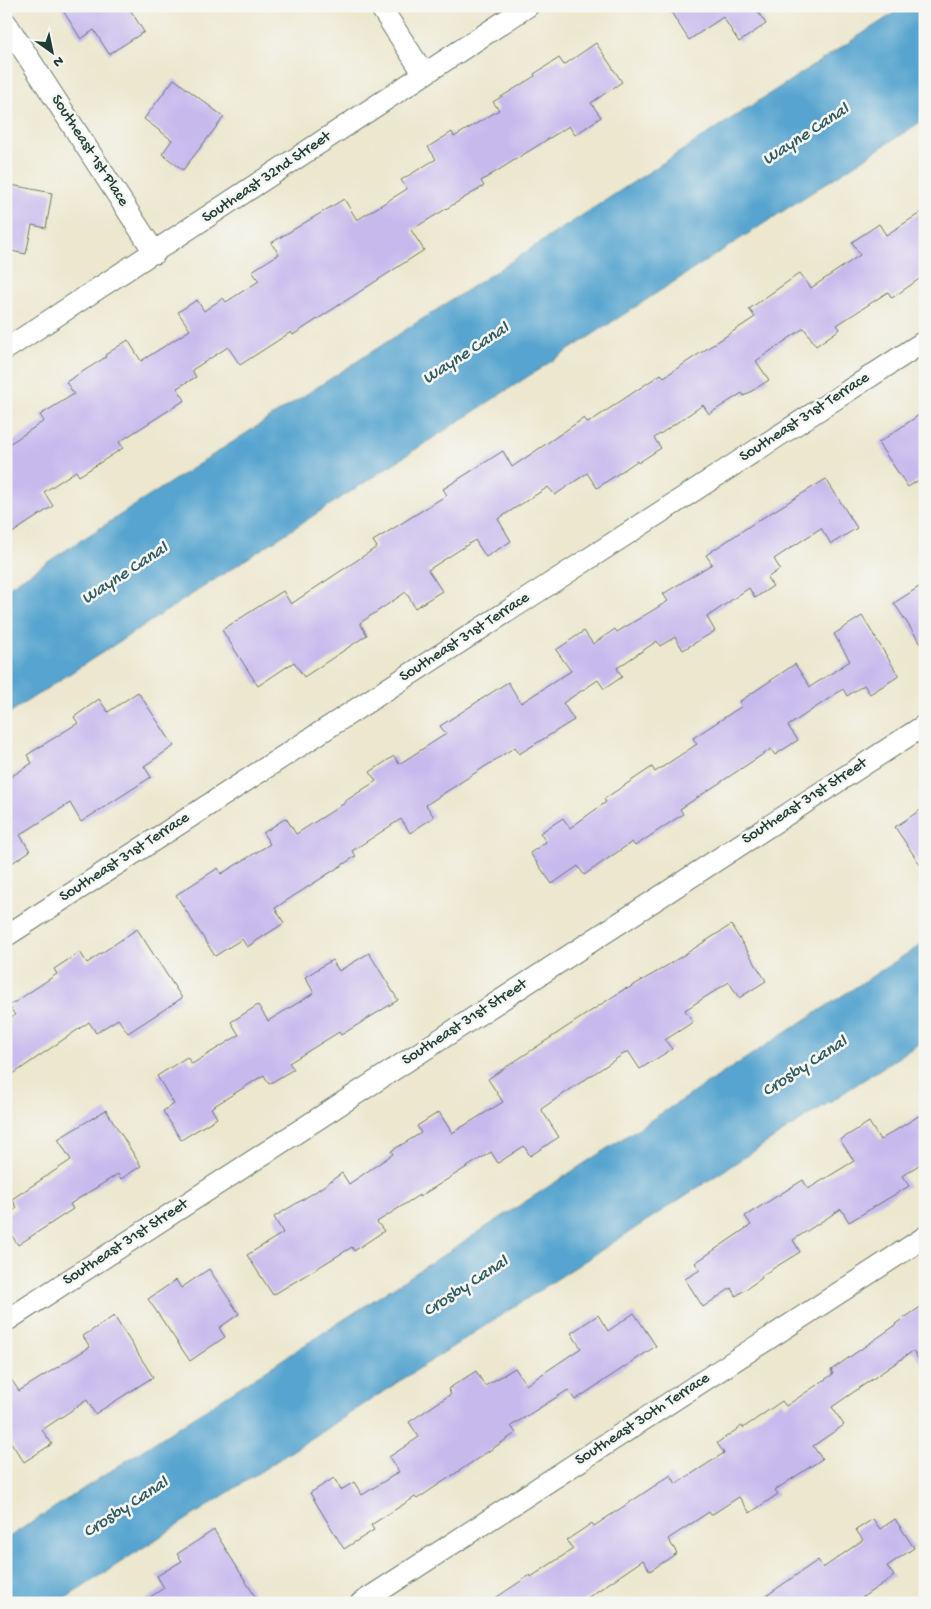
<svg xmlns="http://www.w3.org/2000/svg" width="931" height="1609" font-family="'Gochi Hand',sans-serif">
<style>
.water{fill:#56a4cf;stroke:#3a7082}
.building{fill:#c8b9ed}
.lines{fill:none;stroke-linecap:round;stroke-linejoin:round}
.street-casing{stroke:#67786a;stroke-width:23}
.street{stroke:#fff;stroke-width:21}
.labels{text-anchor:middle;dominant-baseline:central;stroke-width:5;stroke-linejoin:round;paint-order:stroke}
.street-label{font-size:16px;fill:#1f3d34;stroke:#f6f6f2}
.water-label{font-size:18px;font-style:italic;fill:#305c62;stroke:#f6f6f2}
</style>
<rect width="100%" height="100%" fill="#f6f6f2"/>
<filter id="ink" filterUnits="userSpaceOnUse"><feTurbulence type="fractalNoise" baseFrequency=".02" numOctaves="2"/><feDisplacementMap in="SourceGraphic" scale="10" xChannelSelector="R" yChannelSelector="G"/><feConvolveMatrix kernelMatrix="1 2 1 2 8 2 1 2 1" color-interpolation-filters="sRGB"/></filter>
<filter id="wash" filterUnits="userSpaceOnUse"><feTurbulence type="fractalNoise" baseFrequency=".0096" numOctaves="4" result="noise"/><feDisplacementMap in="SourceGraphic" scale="20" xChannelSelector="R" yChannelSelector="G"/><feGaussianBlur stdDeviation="1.12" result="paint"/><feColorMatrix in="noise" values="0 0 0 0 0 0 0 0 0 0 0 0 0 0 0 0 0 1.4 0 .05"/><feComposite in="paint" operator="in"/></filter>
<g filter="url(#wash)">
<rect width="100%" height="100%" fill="#ece7ce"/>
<path class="water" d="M 905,6 L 925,6 L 925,119 L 6,715 L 6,589 Z
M 925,942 L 925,1040 L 58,1603 L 6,1603 L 6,1539 Z"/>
<g id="blocks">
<path class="building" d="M 60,6 L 128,6 L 144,32 L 109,54 L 94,30 L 81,39 Z
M 667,6 L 754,6 L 766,24 L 739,42 L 723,17 L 689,40 Z
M 596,43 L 622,82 L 591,103 L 601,117 L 575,135 L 569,126 L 481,181 L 484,186 L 411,230 L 424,250 L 293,335 L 291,332 L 240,365 L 228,347 L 192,370 L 196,377 L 177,388 L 185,400 L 119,442 L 123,448 L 79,476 L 76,471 L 44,492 L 53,506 L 6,537 L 6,446 L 44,421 L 40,415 L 74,394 L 66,382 L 106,357 L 105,355 L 128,340 L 141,361 L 190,330 L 178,312 L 197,300 L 204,311 L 223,298 L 226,302 L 259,281 L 252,271 L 279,254 L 271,243 L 344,199 L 357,220 L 407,189 L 401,180 L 436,159 L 428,147 L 452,132 L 454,137 L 499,110 L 493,102 L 535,76 L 534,74 L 559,58 L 564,65 Z
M 174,79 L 224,117 L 183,170 L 162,154 L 172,140 L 144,119 Z
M 6,184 L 52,193 L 46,228 L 32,225 L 26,254 L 6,250 Z
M 925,210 L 925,275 L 892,298 L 888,292 L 837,325 L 840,329 L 816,346 L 804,328 L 756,361 L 769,380 L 744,396 L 742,393 L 709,414 L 703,405 L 654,438 L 661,448 L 638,463 L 637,461 L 597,488 L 587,473 L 555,495 L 548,487 L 498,519 L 511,541 L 486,557 L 475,540 L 428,570 L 442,591 L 415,608 L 406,592 L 360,623 L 367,635 L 304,677 L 294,662 L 258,686 L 222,630 L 283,591 L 291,604 L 377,547 L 373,541 L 447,495 L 443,489 L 503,451 L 512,467 L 584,418 L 588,423 L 661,374 L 664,377 L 755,317 L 749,309 L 800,273 L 811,288 L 860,255 L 852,242 L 879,224 L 886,235 Z
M 925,411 L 925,476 L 908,487 L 878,443 Z
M 826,479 L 857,528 L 831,544 L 821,528 L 774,559 L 780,569 L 767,578 L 773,586 L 755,598 L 749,588 L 707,617 L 715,631 L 683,650 L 675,637 L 660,646 L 657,641 L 617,668 L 622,677 L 604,689 L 598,680 L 563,703 L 574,720 L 519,754 L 515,747 L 426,805 L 434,817 L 410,833 L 401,819 L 352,851 L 356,856 L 275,908 L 284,923 L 247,947 L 242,939 L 215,956 L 176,895 L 218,868 L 221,874 L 270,844 L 263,833 L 286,818 L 296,834 L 345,803 L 344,802 L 376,781 L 370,772 L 394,756 L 399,764 L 446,734 L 440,726 L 508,682 L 521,703 L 571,671 L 556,650 L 584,631 L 593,644 L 615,629 L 617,632 L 668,601 L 663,594 L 712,564 L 706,555 L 751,525 Z
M 925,583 L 925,650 L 894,603 Z
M 862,616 L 899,676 L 870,694 L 864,685 L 847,696 L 843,689 L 788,726 L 798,740 L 775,755 L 771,749 L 680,809 L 683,814 L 635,846 L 632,842 L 584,875 L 578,866 L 552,884 L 530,853 L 546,842 L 540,833 L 563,818 L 570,828 L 606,802 L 604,799 L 652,767 L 655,772 L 697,744 L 693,738 L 742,706 L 739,702 L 795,664 L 810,687 L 850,661 L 834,634 Z
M 138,692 L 174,746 L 144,766 L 151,777 L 81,822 L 70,803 L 20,835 L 30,851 L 6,867 L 6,780 L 32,763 L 27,755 L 78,723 L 74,717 L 99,699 L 108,712 Z
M 925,807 L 925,872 L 895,827 Z
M 731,925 L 766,981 L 739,998 L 729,982 L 685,1010 L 693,1022 L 665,1040 L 672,1049 L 640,1069 L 628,1051 L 541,1109 L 559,1137 L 530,1156 L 524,1146 L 498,1163 L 491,1152 L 419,1197 L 419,1195 L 377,1222 L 384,1231 L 354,1251 L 352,1247 L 273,1295 L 247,1255 L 283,1233 L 274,1217 L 315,1192 L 342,1173 L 349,1184 L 393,1154 L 391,1151 L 421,1133 L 417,1126 L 439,1112 L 452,1133 L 503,1102 L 488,1079 L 626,988 L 627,989 L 660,970 Z
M 137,929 L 182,998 L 128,1033 L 118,1019 L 96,1033 L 89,1022 L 13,1074 L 6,1064 L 6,1021 L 15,1015 L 9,1006 L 57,974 L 54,969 L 80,952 L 87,963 Z
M 369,953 L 398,1000 L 341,1035 L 339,1032 L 289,1063 L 294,1069 L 269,1084 L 264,1075 L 211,1108 L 217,1118 L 181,1140 L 163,1111 L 174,1104 L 157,1076 L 187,1057 L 192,1064 L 239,1035 L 231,1022 L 258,1005 L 268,1021 L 314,993 L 305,977 L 332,960 L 339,971 Z
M 106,1110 L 141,1166 L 121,1179 L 118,1174 L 70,1204 L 73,1209 L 18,1245 L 6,1227 L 6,1215 L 17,1208 L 12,1199 L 71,1160 L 58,1139 Z
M 925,1112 L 925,1161 L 902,1176 L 909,1186 L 849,1222 L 841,1209 L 793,1240 L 800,1252 L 761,1276 L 762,1278 L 736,1296 L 731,1288 L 703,1307 L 685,1279 L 700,1270 L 695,1263 L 751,1225 L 745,1216 L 803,1180 L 808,1189 L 854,1161 L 840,1140 L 869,1122 L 880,1140 Z
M 209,1269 L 239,1314 L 219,1328 L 225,1337 L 190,1361 L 148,1299 L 176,1280 L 181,1288 Z
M 925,1304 L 925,1369 L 913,1351 L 832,1407 L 844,1425 L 813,1446 L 822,1459 L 775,1490 L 778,1494 L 750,1513 L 739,1497 L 711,1515 L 709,1512 L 668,1539 L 677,1553 L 650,1571 L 643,1560 L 580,1603 L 488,1603 L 530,1575 L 531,1577 L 573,1549 L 567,1540 L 592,1523 L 594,1526 L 671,1475 L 676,1484 L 724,1453 L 717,1443 L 742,1426 L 743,1428 L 782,1401 L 786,1406 L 833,1374 L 831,1370 L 896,1325 L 895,1324 Z
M 634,1313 L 656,1346 L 575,1400 L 568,1390 L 511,1426 L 516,1433 L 417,1499 L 415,1497 L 371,1525 L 374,1530 L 344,1549 L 310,1493 L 334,1478 L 341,1490 L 354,1482 L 362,1495 L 399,1472 L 389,1457 L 419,1437 L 409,1422 L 451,1394 L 448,1389 L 476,1371 L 485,1386 L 515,1368 L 526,1385 L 581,1348 L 571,1333 L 598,1315 L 608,1331 Z
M 114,1316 L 153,1377 L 95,1414 L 87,1400 L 42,1430 L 52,1444 L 24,1462 L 6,1435 L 6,1372 L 19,1391 L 90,1347 L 83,1336 Z
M 873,1519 L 880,1529 L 895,1519 L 914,1548 L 887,1566 L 894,1576 L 854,1603 L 756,1603 L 818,1560 L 823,1568 L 863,1540 L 856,1530 Z
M 214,1530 L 259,1603 L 141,1603 L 164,1588 L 157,1576 L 182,1561 L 177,1554 Z"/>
</g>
</g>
<g filter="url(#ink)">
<use href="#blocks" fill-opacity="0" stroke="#67786a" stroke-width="1"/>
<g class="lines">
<defs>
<path id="street" d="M 380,6 L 424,74
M 6,23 L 155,253
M 6,349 L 528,6
M 6,936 L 925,341
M 6,1321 L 925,725
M 361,1603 L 925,1237"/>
</defs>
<use href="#street" class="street-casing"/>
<use href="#street" class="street"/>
</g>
</g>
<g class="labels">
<g class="street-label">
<text transform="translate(89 151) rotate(57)">Southeast 1st Place</text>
<text transform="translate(267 178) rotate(-34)">Southeast 32nd Street</text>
<text transform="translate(805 418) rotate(-33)">Southeast 31st Terrace</text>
<text transform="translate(465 638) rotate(-33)">Southeast 31st Terrace</text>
<text transform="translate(805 802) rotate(-33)">Southeast 31st Street</text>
<text transform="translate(125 858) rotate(-33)">Southeast 31st Terrace</text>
<text transform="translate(465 1023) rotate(-33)">Southeast 31st Street</text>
<text transform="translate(126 1243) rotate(-33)">Southeast 31st Street</text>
<text transform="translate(643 1420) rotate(-33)">Southeast 30th Terrace</text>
</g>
<g class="water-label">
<text transform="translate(806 135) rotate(-33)">Wayne Canal</text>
<text transform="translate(466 354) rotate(-33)">Wayne Canal</text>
<text transform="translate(125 574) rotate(-33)">Wayne Canal</text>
<text transform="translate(805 1067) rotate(-33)">Crosby Canal</text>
<text transform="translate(466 1287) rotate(-33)">Crosby Canal</text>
<text transform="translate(126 1508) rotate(-33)">Crosby Canal</text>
</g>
</g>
<rect width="931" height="1609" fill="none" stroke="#f6f6f2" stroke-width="25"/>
<g transform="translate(52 52) rotate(147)" stroke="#f6f6f2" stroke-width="4" paint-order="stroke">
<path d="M0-4L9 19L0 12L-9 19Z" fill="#1f3d34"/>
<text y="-8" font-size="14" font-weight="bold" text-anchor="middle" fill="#1f3d34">N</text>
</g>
</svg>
